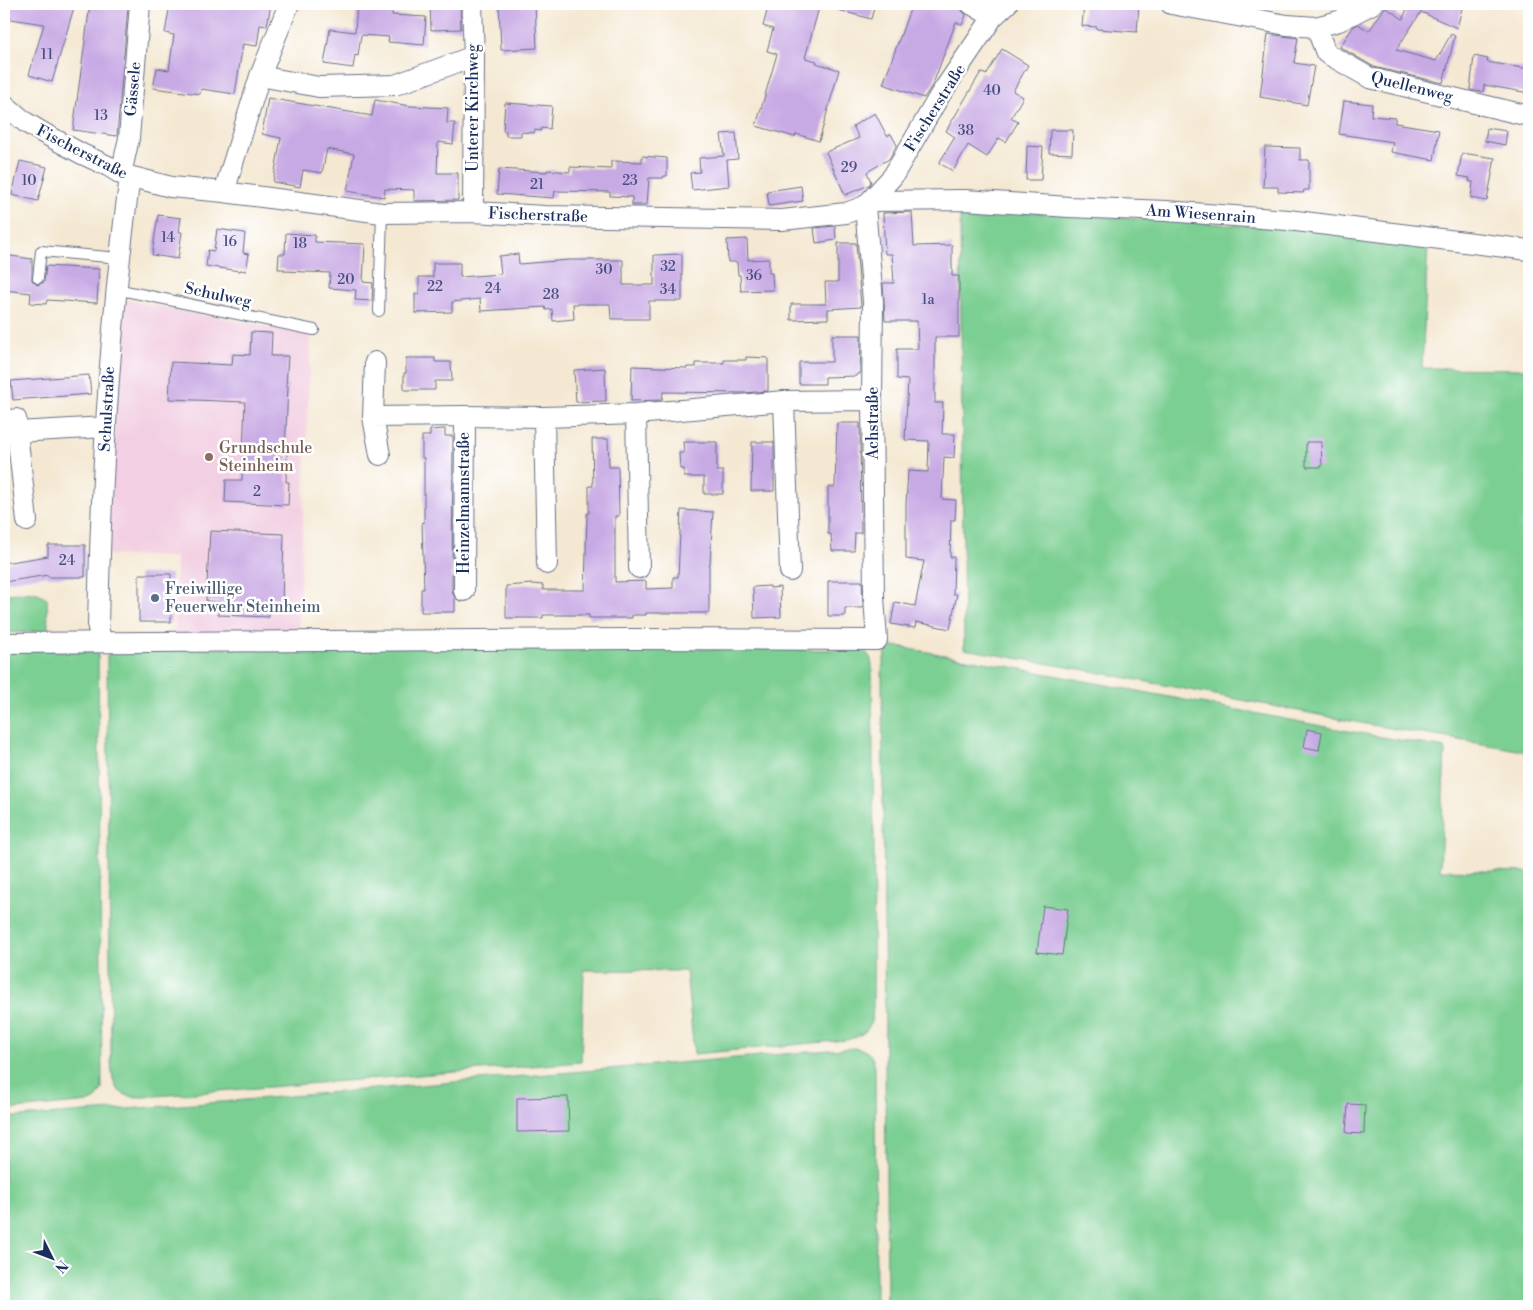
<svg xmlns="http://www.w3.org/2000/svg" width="1533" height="1310" font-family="'Libre Bodoni',serif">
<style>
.built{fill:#f2cfe2}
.green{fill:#7bcf93;stroke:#4b7f78}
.building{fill:#c7a9e4}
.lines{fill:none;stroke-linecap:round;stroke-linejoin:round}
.service-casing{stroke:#677087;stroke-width:12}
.minor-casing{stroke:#677087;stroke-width:22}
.service{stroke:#fff;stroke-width:10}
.minor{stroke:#fff;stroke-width:20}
.education-dot{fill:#8d6e63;stroke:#fff;stroke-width:2}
.service-dot{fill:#5c6f8a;stroke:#fff;stroke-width:2}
.labels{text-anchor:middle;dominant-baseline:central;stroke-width:5;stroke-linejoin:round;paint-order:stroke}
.number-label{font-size:14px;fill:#464e80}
.street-label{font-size:16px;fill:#1b2f5e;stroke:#fff}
.education-label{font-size:16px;fill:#785e54;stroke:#fff;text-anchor:start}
.service-label{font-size:16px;fill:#4e5e75;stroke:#fff;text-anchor:start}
</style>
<rect width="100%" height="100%" fill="#fff"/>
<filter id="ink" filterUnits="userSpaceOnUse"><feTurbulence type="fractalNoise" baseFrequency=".02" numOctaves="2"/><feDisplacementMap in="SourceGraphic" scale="10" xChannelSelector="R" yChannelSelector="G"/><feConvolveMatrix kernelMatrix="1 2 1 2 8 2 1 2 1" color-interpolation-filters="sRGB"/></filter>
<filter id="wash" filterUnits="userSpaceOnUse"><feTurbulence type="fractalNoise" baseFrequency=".0096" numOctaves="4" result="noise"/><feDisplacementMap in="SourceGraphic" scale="20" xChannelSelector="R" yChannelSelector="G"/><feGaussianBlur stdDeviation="1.12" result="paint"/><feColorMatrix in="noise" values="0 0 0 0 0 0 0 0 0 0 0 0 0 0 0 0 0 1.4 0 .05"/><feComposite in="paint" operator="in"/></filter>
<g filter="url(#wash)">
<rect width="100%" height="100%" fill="#f4e8d2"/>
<path class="built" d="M 125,300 L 311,335 L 298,634 L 175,636 L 176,557 L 107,555 L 115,422 Z"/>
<path class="green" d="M 960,208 L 1315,230 L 1428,245 L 1422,368 L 1529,369 L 1529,752 L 1366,724 L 1096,672 L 964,649 Z
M 36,592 L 47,598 L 48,631 L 4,633 L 4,594 Z
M 894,646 L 1001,665 L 1348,731 L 1445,748 L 1440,870 L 1529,872 L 1529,1306 L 887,1306 L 882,671 C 883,661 884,651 894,646 Z
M 356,647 L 862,650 C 872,655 872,662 872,672 L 874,845 L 873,1006 C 872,1028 868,1034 846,1040 L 694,1054 L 686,971 L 584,970 L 581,1062 L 144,1097 C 113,1098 112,1083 111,1057 L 107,660 L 107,656 L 111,650 Z
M 4,649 L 97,651 L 98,653 L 102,1089 L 96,1099 L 90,1102 L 4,1110 Z
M 854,1048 C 867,1049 872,1054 875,1066 L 876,1306 L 4,1306 L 4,1118 L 221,1102 Z"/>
<g id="blocks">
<path class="building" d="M 4,4 L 75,4 L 52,82 L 29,75 L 44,24 L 4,18 Z
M 90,4 L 111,4 L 128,6 L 117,136 L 73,130 Z
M 170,4 L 271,4 L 267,26 L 260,25 L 257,46 L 243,44 L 235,94 L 201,89 L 200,94 L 153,88 L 157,68 L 169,70 L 174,35 L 165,33 Z
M 357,4 L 393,4 L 392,15 L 426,17 L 424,45 L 388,42 L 389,37 L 361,35 L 358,56 L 355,55 L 353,68 L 324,64 L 330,29 L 355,32 Z
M 430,4 L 460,4 L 461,29 L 431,30 Z
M 499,4 L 535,4 L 537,48 L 501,50 Z
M 769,4 L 820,4 L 805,58 L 817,61 L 816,63 L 839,70 L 819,141 L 796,134 L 795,137 L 756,126 L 777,54 L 767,51 L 773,29 L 763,26 Z
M 832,4 L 875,4 L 871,19 L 831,8 Z
M 912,4 L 945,4 L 961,9 L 966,15 L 962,25 L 956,22 L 933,84 L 924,98 L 883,84 Z
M 1084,4 L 1139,4 L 1137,32 L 1097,29 L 1097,27 L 1082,26 Z
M 1402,4 L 1463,4 L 1457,28 L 1421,12 L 1396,50 L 1436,61 L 1451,34 L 1455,36 L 1443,83 L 1374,67 L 1340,47 L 1353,27 L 1358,24 L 1369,31 L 1385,7 L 1403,19 L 1408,6 Z
M 1268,34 L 1298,38 L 1294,63 L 1314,66 L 1307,105 L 1260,97 Z
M 1002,49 L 1028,65 L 1013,91 L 1023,97 L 1011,118 L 1018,122 L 1006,142 L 999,138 L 987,157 L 968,145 L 953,171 L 939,163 L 955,137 L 946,131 L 981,72 L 986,75 Z
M 1474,56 L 1488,59 L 1487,62 L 1529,69 L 1529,93 L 1484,85 L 1483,92 L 1470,90 Z
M 268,98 L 372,116 L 375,100 L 410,106 L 448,108 L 447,123 L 455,123 L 453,144 L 438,142 L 437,173 L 458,173 L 458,200 L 414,201 L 414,190 L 385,189 L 384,197 L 347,191 L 354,154 L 327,149 L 322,173 L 303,170 L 300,187 L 273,182 L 281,138 L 262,134 Z
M 1344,101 L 1372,104 L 1371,116 L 1395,118 L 1395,123 L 1439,130 L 1434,160 L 1391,152 L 1393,142 L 1339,134 Z
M 505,103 L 552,106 L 550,129 L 541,128 L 541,131 L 535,130 L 534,133 L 521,132 L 521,136 L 506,136 L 506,131 L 503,131 Z
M 875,113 L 887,136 L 891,134 L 897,145 L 889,159 L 867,172 L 871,182 L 869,185 L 845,195 L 826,152 L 859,138 L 853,126 Z
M 1487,128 L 1507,131 L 1505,145 L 1485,141 Z
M 1050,130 L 1073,130 L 1072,154 L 1049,153 Z
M 736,133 L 738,159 L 727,160 L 729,186 L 692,190 L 690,173 L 700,172 L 699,158 L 724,156 L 721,134 Z
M 1027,146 L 1043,147 L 1041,180 L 1026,180 Z
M 1265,147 L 1300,148 L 1300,160 L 1309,160 L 1309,190 L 1304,190 L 1303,193 L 1278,192 L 1278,187 L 1263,187 Z
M 1462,153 L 1495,158 L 1487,201 L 1471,198 L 1473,182 L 1469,181 L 1470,178 L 1458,176 Z
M 642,156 L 667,158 L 667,176 L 664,176 L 663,178 L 649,178 L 647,205 L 632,205 L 632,197 L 610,196 L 610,192 L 555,191 L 554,198 L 497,194 L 499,169 L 547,172 L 547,170 L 570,172 L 570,167 L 611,169 L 611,161 L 642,162 Z
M 20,161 L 47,167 L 38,201 L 12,195 Z
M 801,186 L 803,201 L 769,206 L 767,191 Z
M 912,212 L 914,246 L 952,245 L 952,276 L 959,276 L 959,337 L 935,337 L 935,403 L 943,403 L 942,434 L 955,434 L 954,458 L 944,457 L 942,499 L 956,500 L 955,520 L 951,520 L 950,557 L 954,557 L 953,594 L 957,594 L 950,629 L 916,622 L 915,628 L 891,624 L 895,602 L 915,606 L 924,561 L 906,559 L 906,504 L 908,471 L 928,472 L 929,441 L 905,440 L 908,380 L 897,379 L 897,349 L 918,349 L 917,321 L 885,321 L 883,283 L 894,283 L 892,254 L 885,254 L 883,213 Z
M 158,215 L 181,218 L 179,232 L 182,232 L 178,259 L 152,255 Z
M 835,226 L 836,240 L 816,243 L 814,228 Z
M 217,229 L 245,233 L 243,253 L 249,254 L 246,271 L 240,270 L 240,271 L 206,266 L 208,250 L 214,251 Z
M 286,233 L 315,235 L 315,242 L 365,244 L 363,282 L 373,283 L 372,301 L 355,300 L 356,290 L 329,288 L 330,273 L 284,271 L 285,269 L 278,269 L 279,254 L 285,254 Z
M 747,239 L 748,260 L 769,259 L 769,273 L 772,273 L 773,290 L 741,291 L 740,275 L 738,275 L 737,262 L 728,262 L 727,240 Z
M 838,243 L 856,243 L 861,307 L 828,309 L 828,319 L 791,320 L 791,304 L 826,304 L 825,282 L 838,282 Z
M 518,254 L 519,264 L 569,260 L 623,260 L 623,285 L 654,285 L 654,255 L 682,254 L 682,301 L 649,301 L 649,319 L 611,319 L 610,304 L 573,304 L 574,319 L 553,321 L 552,309 L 546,310 L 545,307 L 481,311 L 480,299 L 452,302 L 452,312 L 415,313 L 415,294 L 419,294 L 419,277 L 433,277 L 433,263 L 460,263 L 460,277 L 501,274 L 499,256 Z
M 4,255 L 32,259 L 32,280 L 37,285 L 44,282 L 46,266 L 99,269 L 97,303 L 47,300 L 46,304 L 30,303 L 31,293 L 4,290 Z
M 251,332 L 272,333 L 271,356 L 288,356 L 286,386 L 288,386 L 285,453 L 287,453 L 286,482 L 289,482 L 288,505 L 225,502 L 226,480 L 242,480 L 245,402 L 169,399 L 171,362 L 232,365 L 233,354 L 250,355 Z
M 832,335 L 861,335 L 860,374 L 857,374 L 856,376 L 825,377 L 825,384 L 799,384 L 799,362 L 832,362 Z
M 746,357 L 768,358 L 768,391 L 745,393 L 663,392 L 662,400 L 631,401 L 632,366 L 687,368 L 687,367 L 696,367 L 696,363 L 724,363 L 724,360 L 746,360 Z
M 406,358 L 435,358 L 435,362 L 451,362 L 452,381 L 435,381 L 435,390 L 404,390 L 404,373 L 406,373 Z
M 605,368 L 606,401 L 576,402 L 574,370 Z
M 89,375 L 91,394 L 13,400 L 11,381 Z
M 837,423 L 860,423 L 861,533 L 855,533 L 854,551 L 832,551 L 831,534 L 828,534 L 828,487 L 835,487 Z
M 445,429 L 445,436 L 453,436 L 452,591 L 455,598 L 455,612 L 421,612 L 421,589 L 424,589 L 422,522 L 424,523 L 424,458 L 422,458 L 422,436 L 430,436 L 430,430 Z
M 592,439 L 608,439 L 609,467 L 618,467 L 619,516 L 615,516 L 615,582 L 646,581 L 646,589 L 673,588 L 673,577 L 678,577 L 681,510 L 713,512 L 710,564 L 709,564 L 709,613 L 646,613 L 646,615 L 632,615 L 632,618 L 589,618 L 589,615 L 543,615 L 543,618 L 506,618 L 506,586 L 532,584 L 543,585 L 543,590 L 585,590 L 587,513 L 589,513 L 589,486 L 593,486 Z
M 683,442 L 717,442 L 717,471 L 723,471 L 723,494 L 704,494 L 704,477 L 684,477 L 684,469 L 680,469 L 679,453 L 684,453 Z
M 752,442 L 774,442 L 774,491 L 751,491 Z
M 1306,442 L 1321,442 L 1322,467 L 1306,467 Z
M 210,531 L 284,534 L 282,605 L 269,604 L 269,617 L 218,615 L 219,602 L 206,601 Z
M 48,545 L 85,545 L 85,577 L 48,577 L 48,575 L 4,582 L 4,563 L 48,556 Z
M 139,574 L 171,574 L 171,622 L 139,622 Z
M 828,581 L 862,581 L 863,608 L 845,608 L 845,616 L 828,616 Z
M 770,586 L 770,588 L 780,587 L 781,617 L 754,618 L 753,587 Z
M 1307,729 L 1322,732 L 1319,750 L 1304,747 Z
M 1043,906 L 1068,909 L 1062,955 L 1037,952 Z
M 568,1097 L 569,1131 L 517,1132 L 517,1098 Z
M 1348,1104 L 1365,1105 L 1364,1134 L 1346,1133 Z"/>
</g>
</g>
<g filter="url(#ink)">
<use href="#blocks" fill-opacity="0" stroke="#677087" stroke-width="1"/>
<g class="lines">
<defs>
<path id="service" d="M 38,278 L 41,251 L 119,258
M 116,289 L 314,330
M 379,311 L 382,213"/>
<path id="minor" d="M 472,4 L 474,56 L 473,212
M 971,4 L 993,17
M 1171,4 L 1287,25 L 1316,27 L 1339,21 L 1372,4
M 1316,27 L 1326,53 L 1370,78 L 1529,116
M 260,76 L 319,87 L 395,85 L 474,56
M 4,104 L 25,122 L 45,134 L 82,154 L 108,166 L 121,174 L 171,187 L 224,192 L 382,213 L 473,212 L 545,216 L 782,220 L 846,213 L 865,206 L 870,201 L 893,176 L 940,95 L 993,17 L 1007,4
M 121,174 L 129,138 L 140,4
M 224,192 L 260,76 L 289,4
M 870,201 L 965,200 L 1069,207 L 1166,211 L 1288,220 L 1529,250
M 375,362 L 373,417 L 380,455
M 784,401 L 790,571
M 636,414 L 639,568
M 373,417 L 465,416 L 544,417 L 636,414 L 784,401 L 872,400
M 544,417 L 547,564
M 4,421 L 16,419 L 17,432 L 106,427
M 17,432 L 27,521
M 464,591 L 465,416
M 102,642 L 98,628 C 101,477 109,326 130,177
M 4,643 L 631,639 L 877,640 L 874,597 L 872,400 L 873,301 L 865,206"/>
</defs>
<use href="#service" class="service-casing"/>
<use href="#minor" class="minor-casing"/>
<use href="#service" class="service"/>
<use href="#minor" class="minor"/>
</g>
</g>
<circle class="education-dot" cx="209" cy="457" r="5"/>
<circle class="service-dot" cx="155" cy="598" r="5"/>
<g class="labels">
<g class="number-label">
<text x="47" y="55">11</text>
<text x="992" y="91">40</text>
<text x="101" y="116">13</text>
<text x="966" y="131">38</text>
<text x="849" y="168">29</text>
<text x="29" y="181">10</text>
<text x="630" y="181">23</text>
<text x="537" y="185">21</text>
<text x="168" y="238">14</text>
<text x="230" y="242">16</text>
<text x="300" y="244">18</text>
<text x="668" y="267">32</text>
<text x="604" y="270">30</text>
<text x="754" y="276">36</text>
<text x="346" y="280">20</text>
<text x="435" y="287">22</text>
<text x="493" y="289">24</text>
<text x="668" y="290">34</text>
<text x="551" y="295">28</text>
<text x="928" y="300">1a</text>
<text x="257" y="492">2</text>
<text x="67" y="561">24</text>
</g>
<g class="street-label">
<text transform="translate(1412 87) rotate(14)">Quellenweg</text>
<text transform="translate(133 89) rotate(-85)">Gässele</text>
<text transform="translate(473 108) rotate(-90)">Unterer Kirchweg</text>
<text transform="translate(935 108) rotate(-58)">Fischerstraße</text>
<text transform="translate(82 152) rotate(27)">Fischerstraße</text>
<text transform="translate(1201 214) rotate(4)">Am Wiesenrain</text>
<text transform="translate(538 215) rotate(2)">Fischerstraße</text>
<text transform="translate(218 295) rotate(12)">Schulweg</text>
<text transform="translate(107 409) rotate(-87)">Schulstraße</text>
<text transform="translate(873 423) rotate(-90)">Achstraße</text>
<text transform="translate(464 503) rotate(-90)">Heinzelmannstraße</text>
</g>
<g class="education-label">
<text x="219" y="448">Grundschule<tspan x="219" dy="18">Steinheim</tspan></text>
</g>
<g class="service-label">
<text x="165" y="589">Freiwillige<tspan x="165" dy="18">Feuerwehr Steinheim</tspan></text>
</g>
</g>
<rect width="1533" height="1310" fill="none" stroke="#fff" stroke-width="20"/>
<g transform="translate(52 1258) rotate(132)" stroke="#ffffff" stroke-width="4" paint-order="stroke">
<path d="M0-4L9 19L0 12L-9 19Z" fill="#1b2f5e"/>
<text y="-8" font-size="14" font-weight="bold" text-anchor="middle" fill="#1b2f5e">N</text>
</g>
</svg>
